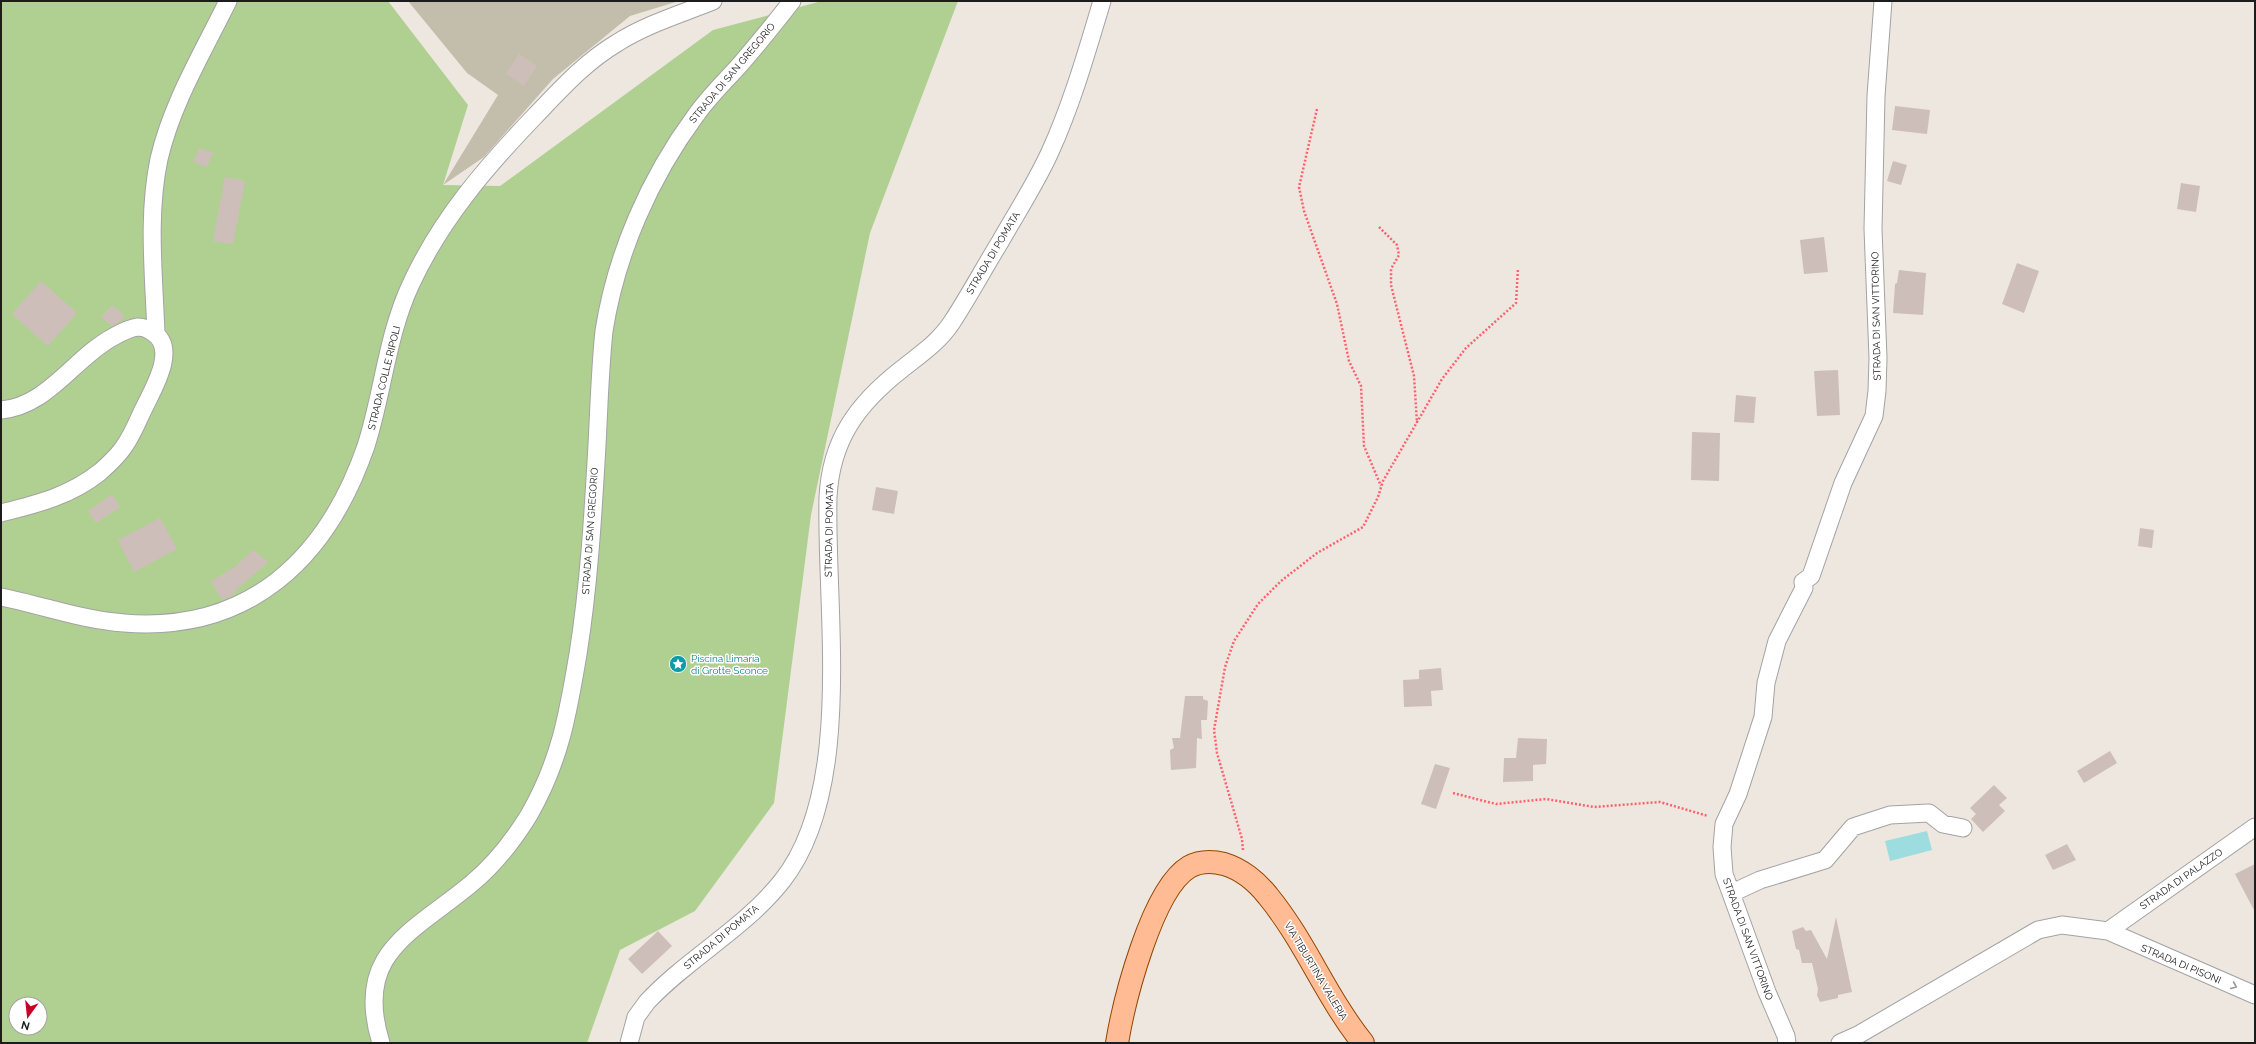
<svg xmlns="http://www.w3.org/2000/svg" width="2256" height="1044" font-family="Raleway,sans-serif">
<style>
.construction{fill:#c3beab}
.forest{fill:#b0d092;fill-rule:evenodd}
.water{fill:#9ddddf}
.building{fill:#cebeb9}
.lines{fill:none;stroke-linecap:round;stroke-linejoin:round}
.minor-casing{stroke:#a3a3a3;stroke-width:19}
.major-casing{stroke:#934600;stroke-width:24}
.path{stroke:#ff606e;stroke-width:2.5;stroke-dasharray:2 2;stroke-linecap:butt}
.minor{stroke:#fff;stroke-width:17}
.major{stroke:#ffbc94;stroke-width:22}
.oneway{stroke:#999}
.labels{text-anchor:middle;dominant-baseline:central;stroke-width:3;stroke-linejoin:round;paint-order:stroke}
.street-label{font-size:10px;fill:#1c1c1c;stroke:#fff}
.culture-label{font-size:10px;fill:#0d838f;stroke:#fff;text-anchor:start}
</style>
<rect width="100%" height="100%" fill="#eee7e0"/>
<path class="construction" d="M 408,1 L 679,1 L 630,16 L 553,79 L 484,157 L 443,185 L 498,95 L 467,73 Z"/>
<path class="forest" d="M 1,1 L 388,1 L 468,105 L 443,185 L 500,186 L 713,30 L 822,1 L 958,1 L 870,233 L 811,515 L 774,803 L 695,911 L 620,950 L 587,1043 L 1,1043 ZM 16,1004 L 40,1004 L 40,1028 L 16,1028 Z"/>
<path class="water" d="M 1927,831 L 1932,850 L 1890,861 L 1885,841 Z"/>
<path class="building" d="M 519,54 L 537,66 L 524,86 L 506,74 Z
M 1895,106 L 1930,110 L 1927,134 L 1892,130 Z
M 199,148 L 213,153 L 207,167 L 193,162 Z
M 1893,161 L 1907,165 L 1901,185 L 1887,181 Z
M 225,177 L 245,181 L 233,244 L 213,241 Z
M 2181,183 L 2200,186 L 2196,212 L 2177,209 Z
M 1824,237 L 1828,272 L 1804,274 L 1800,240 Z
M 2017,263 L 2039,271 L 2024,313 L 2002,304 Z
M 1899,270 L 1926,273 L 1923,315 L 1893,313 L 1895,284 L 1897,283 Z
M 41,281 L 77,313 L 48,346 L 12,314 Z
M 112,305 L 125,316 L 119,322 L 112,326 L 101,317 Z
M 1838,370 L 1840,415 L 1817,416 L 1814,371 Z
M 1736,395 L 1756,397 L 1754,423 L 1734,422 Z
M 1692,432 L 1720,433 L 1719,481 L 1691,480 Z
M 876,487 L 898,491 L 894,514 L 872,510 Z
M 112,494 L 120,507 L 96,523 L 88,511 Z
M 160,518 L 177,549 L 134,572 L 118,540 Z
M 2140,528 L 2154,530 L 2152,548 L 2138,546 Z
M 253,550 L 268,562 L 234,592 L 235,594 L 222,600 L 211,581 L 235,567 Z
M 1441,668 L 1443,690 L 1431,691 L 1432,706 L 1404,707 L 1403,680 L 1419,679 L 1419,670 Z
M 1185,696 L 1203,696 L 1203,699 L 1208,701 L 1207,720 L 1201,720 L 1202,739 L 1197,738 L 1196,768 L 1171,770 L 1170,750 L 1174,748 L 1172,738 L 1180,738 Z
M 1518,738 L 1547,739 L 1546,764 L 1533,765 L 1533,781 L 1503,782 L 1504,758 L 1516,758 Z
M 2110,751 L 2117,763 L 2084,783 L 2077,771 Z
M 1435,764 L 1450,768 L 1436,809 L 1421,804 Z
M 1994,785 L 2007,798 L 1999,805 L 2005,811 L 1983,832 L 1971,819 L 1976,814 L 1970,808 Z
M 2067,844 L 2076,860 L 2053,870 L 2045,855 Z
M 2255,864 L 2255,912 L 2235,874 Z
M 1836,917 L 1852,992 L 1838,995 L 1838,998 L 1820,1002 L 1817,995 L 1818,989 L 1812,963 L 1802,963 L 1799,950 L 1796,949 L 1792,931 L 1803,927 L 1806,931 L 1811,930 L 1827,959 Z
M 658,931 L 672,946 L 642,974 L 628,959 Z"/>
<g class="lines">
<defs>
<path id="minor" d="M 156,334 C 154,276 147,216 159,159 C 172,103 203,52 228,1
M 1,410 C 48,406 74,358 113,337 C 120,333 129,328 138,327 C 143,327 148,329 152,332 C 179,347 153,389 144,408 C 138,420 133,434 125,445 C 119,455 109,464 100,472 C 70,496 37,504 1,513
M 1,597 C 42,605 82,620 124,623 C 249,633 327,559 366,446 C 383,393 387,335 411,284 C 441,219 486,167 535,116 C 561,89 585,62 617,43 C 647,24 681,14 713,1
M 1732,893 L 1760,880 L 1825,860 L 1853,827 L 1890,815 L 1929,813 L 1943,824 L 1963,828
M 2108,931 L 2255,827
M 381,1043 C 353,953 412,933 471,884 C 494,865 513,841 529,815 C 560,761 568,714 578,654 C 589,585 593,515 597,445 C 599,407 600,369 604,331 C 616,254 650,177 696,115 C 708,98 724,82 738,67 C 757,45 775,23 792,1
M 629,1043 L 636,1017 L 647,1002 C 688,958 744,929 782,881 C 855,789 825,609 828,497 C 831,440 857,404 902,369 C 921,354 939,342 952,322 C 969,296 984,268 1000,242 C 1017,212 1036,183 1050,152 C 1072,104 1087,51 1102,1
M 1787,1043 L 1786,1036 L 1767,992 L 1724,874 L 1722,847 L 1724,824 L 1738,794 L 1763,717 L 1766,683 L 1777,641 L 1804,588 L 1803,582 L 1811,576 L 1843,483 L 1874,416 L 1877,391 L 1878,358 L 1873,229 L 1876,96 L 1883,1
M 1840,1043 L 1858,1035 L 2038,930 L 2062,925 L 2108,931 L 2255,995"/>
<path id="major" d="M 1117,1043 C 1124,1001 1152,889 1189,867 C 1200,861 1212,861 1224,864 C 1241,869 1257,882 1268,896 C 1305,941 1326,997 1363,1043"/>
</defs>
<use href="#minor" class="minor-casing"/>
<use href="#major" class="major-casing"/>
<path class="path" d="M 1317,109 L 1299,187 L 1304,211 L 1337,304 L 1349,361 L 1361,386 L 1364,446 L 1381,486
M 1379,227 L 1397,245 L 1399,255 L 1391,269 L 1391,285 L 1414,376 L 1417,423
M 1453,793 L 1496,804 L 1546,799 L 1594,807 L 1660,802 L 1708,816
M 1243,850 L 1242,839 L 1217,753 L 1214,730 L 1225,667 L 1234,641 L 1258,604 L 1281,581 L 1317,553 L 1363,527 L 1378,497 L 1383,481 L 1442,379 L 1466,348 L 1516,303 L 1518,268"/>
<use href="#minor" class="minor"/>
<use href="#major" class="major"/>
</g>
<defs><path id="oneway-chevron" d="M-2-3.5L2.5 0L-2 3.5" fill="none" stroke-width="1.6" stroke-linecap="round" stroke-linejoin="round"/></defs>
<use class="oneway" href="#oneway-chevron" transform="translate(2234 986) rotate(23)"/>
<defs>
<symbol id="sight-disc" viewBox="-11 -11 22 22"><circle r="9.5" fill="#0f9aa8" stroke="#fff"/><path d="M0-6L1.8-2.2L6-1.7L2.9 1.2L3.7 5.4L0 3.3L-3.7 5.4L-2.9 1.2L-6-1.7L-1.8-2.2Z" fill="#fff"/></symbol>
</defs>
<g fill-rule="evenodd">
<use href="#sight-disc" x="668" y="654" width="20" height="20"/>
</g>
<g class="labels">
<g class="street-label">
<text transform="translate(732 73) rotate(-50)">STRADA DI SAN GREGORIO</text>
<text transform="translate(993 253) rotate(-59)">STRADA DI POMATA</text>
<text transform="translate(1876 316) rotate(-91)">STRADA DI SAN VITTORINO</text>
<text transform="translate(384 378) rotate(-76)">STRADA COLLE RIPOLI</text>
<text transform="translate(829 530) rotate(-89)">STRADA DI POMATA</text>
<text transform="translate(590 531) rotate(-86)">STRADA DI SAN GREGORIO</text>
<text transform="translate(2181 879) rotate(-35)">STRADA DI PALAZZO</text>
<text transform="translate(721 937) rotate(-40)">STRADA DI POMATA</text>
<text transform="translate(1748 939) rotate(70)">STRADA DI SAN VITTORINO</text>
<text transform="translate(2181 964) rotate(23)">STRADA DI PISONI</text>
<text transform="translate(1316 971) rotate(59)">VIA TIBURTINA VALERIA</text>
</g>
<g class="culture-label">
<text x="691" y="658">Piscina Limaria<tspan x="691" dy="12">di Grotte Sconce</tspan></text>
</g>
</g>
<rect width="2256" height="1044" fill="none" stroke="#1c1c1c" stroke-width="4"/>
<g transform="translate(28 1016) rotate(195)"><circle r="19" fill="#ffffff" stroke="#a4a4a4"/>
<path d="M0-3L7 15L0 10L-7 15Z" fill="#c70027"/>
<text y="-6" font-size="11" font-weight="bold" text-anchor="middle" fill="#1c1c1c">N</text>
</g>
</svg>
